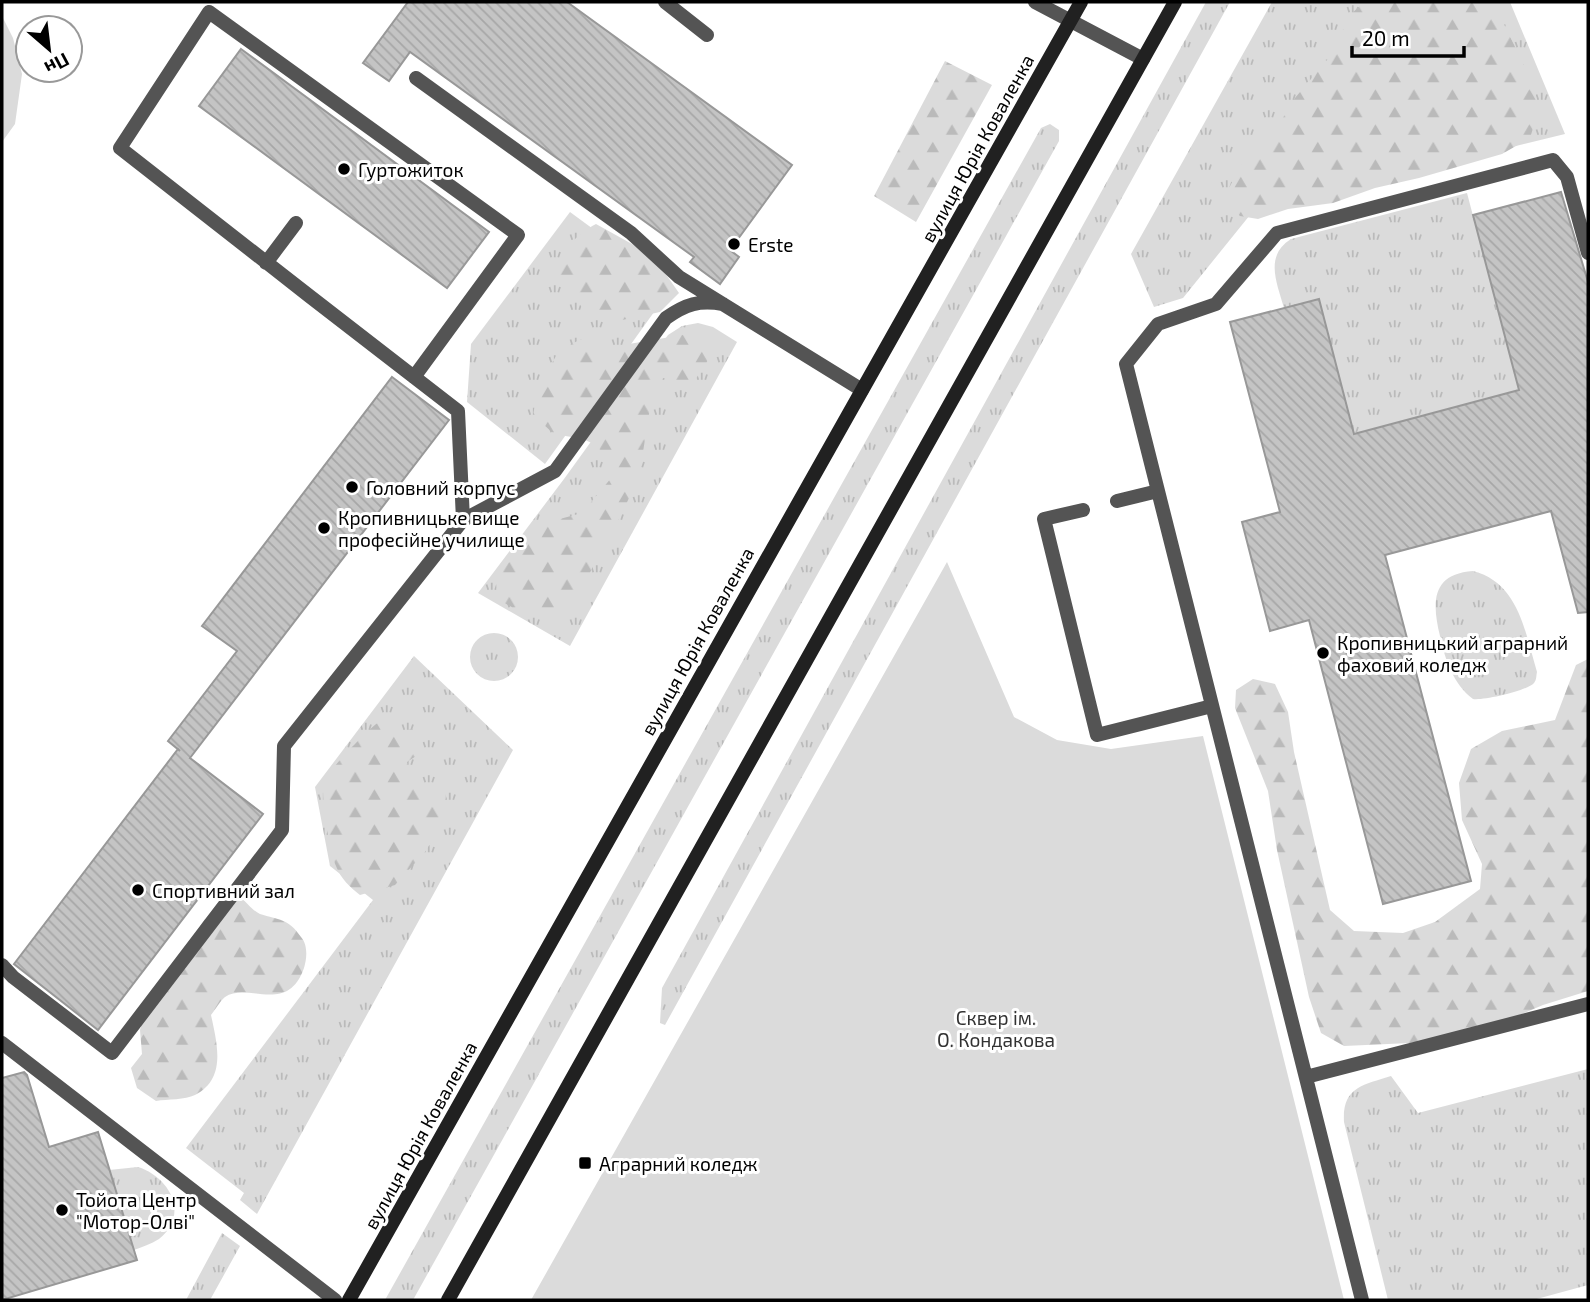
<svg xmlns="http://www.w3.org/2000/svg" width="1590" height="1302" font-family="'Exo 2',sans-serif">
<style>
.grass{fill:url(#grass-tufts)}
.forest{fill:url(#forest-firs)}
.park{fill:#dbdbdb}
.building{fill:url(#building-back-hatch);stroke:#989898;stroke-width:2}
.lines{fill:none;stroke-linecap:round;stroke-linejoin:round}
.lane{stroke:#545454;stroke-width:14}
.street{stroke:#545454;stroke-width:14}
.secondary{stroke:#212121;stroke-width:14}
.poi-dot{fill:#000;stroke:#fff;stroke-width:2.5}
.labels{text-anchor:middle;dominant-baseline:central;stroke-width:6;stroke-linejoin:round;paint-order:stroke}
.street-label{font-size:19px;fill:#000;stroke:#fff}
.poi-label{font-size:19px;fill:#000;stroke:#fff;text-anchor:start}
.park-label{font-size:19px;fill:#323232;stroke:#fff}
</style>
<defs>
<pattern id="grass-tufts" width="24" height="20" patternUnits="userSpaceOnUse" patternTransform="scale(1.75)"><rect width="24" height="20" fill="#dbdbdb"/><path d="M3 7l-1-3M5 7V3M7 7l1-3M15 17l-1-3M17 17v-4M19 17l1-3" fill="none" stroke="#bababa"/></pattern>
<pattern id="forest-firs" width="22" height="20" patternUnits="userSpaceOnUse" patternTransform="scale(1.75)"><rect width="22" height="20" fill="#dbdbdb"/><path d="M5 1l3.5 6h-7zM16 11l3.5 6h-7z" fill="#bababa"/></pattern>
<pattern id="building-back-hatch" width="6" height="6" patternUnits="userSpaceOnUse" patternTransform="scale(1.75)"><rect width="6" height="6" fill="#c4c4c4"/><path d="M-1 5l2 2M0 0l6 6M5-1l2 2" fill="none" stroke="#a7a7a7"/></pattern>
</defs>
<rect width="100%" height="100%" fill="#fff"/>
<path class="grass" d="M 1206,2 L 1230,2 L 665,1025 L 660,1023 L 662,988 Z
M 1272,2 L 1510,2 L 1565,134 L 1254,210 L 1183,298 L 1154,307 L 1131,254 Z
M 1050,124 L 1059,130 L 1059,141 L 413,1300 L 385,1300 L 1041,128 Z
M 1467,193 L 1519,390 L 1354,434 L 1319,299 L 1284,308 C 1277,283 1264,256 1291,239 Z
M 570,212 L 672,287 L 545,464 L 467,402 L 471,344 Z
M 698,323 L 713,327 L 737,342 L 570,646 L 478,593 L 564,479 L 668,335 L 682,326 Z
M 1473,571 C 1519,583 1525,632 1537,672 C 1536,676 1537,679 1534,683 C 1527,691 1482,701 1473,699 C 1453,684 1445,659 1440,636 C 1432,603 1431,574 1473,571 Z
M470 657a24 24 0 1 1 48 0a24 24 0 1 1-48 0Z
M 414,656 L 513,750 L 257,1214 L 240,1200 L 244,1193 L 186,1148 L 373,900 L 330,866 L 315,787 Z
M 1588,1069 L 1588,1285 L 1533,1300 L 1388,1300 L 1344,1122 C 1342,1087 1363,1085 1391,1076 L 1418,1113 Z
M 138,1167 C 170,1177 190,1215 159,1239 C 151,1244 142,1247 134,1250 L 109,1170 Z
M 222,1233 L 240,1246 L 210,1300 L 186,1300 Z"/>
<path class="forest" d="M 1364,2 L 1490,2 L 1498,12 L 1535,88 L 1538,112 L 1530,138 L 1502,154 L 1419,178 L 1375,188 L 1333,203 L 1288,209 L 1258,219 L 1240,216 L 1229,205 L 1228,190 L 1242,163 L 1278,126 L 1295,98 L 1332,54 L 1349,16 Z
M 945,61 L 992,85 L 916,222 L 874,196 Z
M 596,224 L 632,244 L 658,263 L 679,293 L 660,312 L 622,320 L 589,317 L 559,276 C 567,248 570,238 596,224 Z
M 694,333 L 712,338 L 707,362 L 693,383 L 663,378 L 653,389 L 639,477 L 619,519 L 598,555 L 579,597 L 560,619 L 523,613 L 497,599 L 496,580 L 517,551 L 545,523 L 582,513 L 612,477 L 598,446 L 583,439 L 554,434 L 533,415 L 539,385 L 559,351 L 581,339 L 603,356 L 623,345 Z
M 1588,659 L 1588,991 L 1543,1005 L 1481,1031 L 1410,1043 L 1344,1046 L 1321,1033 L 1309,997 L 1277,850 L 1268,791 L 1235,708 L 1236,690 L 1253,679 L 1275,684 L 1288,712 L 1294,752 L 1330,910 L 1354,931 L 1403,933 L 1435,922 L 1480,889 L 1482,864 L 1462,820 L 1459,783 L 1471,749 L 1502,731 L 1555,720 L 1576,665 Z
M 379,722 L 392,734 L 412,729 L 423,741 L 416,756 L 407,762 L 412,779 L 446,790 L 445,819 L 425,852 L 395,885 L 360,895 C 350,887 341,879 336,866 C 330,852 320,796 324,781 C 327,772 369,728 379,722 Z
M 240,896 C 245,901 253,911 260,914 C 279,920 288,918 301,937 C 308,945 307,958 304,968 C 287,1016 248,981 225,997 C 220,1001 215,1010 211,1015 C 217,1043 227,1079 195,1095 C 185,1100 168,1099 156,1101 L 137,1088 L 131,1068 L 142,1054 L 140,1030 L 149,995 L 184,956 L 202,923 L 218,903 Z"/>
<path class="park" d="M 2,16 L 13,38 L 22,74 L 15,124 L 2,142 Z
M 947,562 L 1014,717 L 1057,740 L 1111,749 L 1203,736 L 1344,1300 L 531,1300 Z"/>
<path class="building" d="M 408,2 L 567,2 L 792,165 L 730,250 L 739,257 L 720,284 L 690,262 L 694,257 L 410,52 L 389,81 L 363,63 Z
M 241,49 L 489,232 L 447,288 L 199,106 Z
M 1561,192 L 1588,282 L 1588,612 L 1578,613 L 1551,511 L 1385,555 L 1471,881 L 1383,904 L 1309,620 L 1270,631 L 1242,522 L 1280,512 L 1230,322 L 1319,299 L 1354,434 L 1519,390 L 1473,215 Z
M 392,377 L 449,420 L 190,758 L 263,814 L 98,1030 L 14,964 L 178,749 L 180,751 L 168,741 L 237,651 L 202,626 Z
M 24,1072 L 27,1075 L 49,1147 L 98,1132 L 137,1260 L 2,1300 L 2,1078 Z"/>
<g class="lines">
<path class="lane" d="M 665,2 L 707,35
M 416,78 L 631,233 L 679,277 L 862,390
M 266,263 L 296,223
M 414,377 L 518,235 L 209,12 L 120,148 C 232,236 345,324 458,411 L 463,520
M 1117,501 L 1158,491
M 1083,510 L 1044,519 L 1097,735 L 1212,706
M 2,965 L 13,977 L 112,1053 L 282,830 L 284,746 L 463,520 L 555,471 L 666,318 C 686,304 699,300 723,304
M 2,1043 L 335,1300
M 1306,1077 L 1588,1004
M 1362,1300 L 1126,364 L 1158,324 L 1216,304 L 1277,233 L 1553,160 L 1567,177 L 1588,253"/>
<path class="street" d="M 1035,2 L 1143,59"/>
<path class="secondary" d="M 349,1300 L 1081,2
M 448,1300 L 1175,2"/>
</g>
<g class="poi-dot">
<circle cx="344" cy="169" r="7"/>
<circle cx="734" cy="244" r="7"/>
<circle cx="352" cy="487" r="7"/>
<circle cx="324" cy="528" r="7"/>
<circle cx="1323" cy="653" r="7"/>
<circle cx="138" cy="890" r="7"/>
<rect x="578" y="1156" width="14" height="14" rx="3.5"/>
<circle cx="62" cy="1210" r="7"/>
</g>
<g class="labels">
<g class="street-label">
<text transform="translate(977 148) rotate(-61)">вулиця Юрія Коваленка</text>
<text transform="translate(697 641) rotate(-61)">вулиця Юрія Коваленка</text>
<text transform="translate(420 1135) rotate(-61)">вулиця Юрія Коваленка</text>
</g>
<g class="poi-label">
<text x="358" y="169">Гуртожиток</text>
<text x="748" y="244">Erste</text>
<text x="366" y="487">Головний корпус</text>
<text x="338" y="517">Кропивницьке вище<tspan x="338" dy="22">професійне училище</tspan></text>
<text x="1337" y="642">Кропивницький аграрний<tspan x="1337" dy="22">фаховий коледж</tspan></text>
<text x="152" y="890">Спортивний зал</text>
<text x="599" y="1163">Аграрний коледж</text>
<text x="76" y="1199">Тойота Центр<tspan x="76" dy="22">"Мотор-Олві"</tspan></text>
</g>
<g class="park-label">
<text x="996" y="1017">Сквер ім.<tspan x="996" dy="22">О. Кондакова</tspan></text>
</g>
</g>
<rect width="1590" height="1302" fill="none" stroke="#000000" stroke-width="7"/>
<g transform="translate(49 49) rotate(152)"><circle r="33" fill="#ffffff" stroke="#999999" stroke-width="2"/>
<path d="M0-5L12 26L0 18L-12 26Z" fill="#000000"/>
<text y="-10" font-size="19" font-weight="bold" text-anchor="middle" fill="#000000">Пн</text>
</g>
<path d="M1352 46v10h112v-10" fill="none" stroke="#000000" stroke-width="3.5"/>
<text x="1362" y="46" font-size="21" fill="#000000" stroke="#ffffff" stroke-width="5" paint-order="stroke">20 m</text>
</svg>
